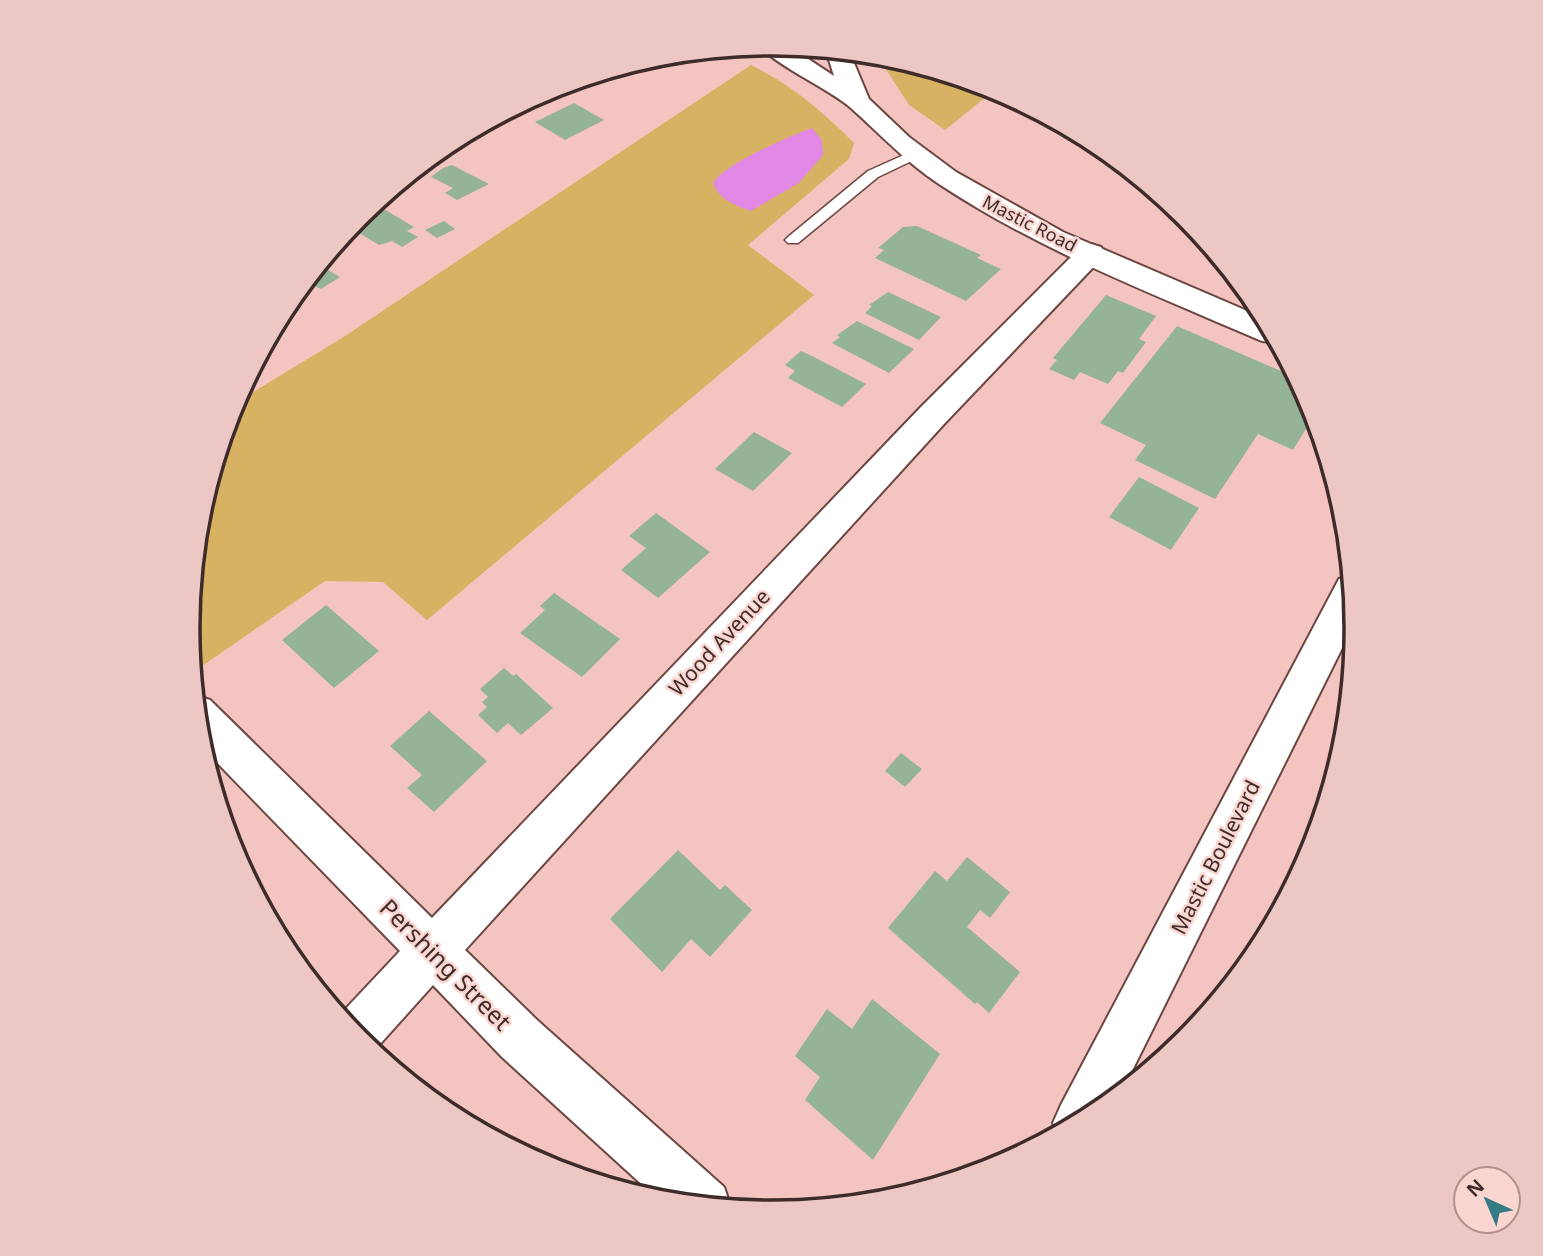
<svg xmlns="http://www.w3.org/2000/svg" width="1543" height="1256" font-family="'Noto Sans',sans-serif">
<style>
.green{fill:#d6b262}
.water{fill:#e288e5}
.building{fill:#95b396}
.lines{fill:none;stroke-linecap:round;stroke-linejoin:round}
.service-casing{stroke:#6c4642;stroke-width:3}
.minor-casing{stroke:#6c4642;stroke-width:4}
.secondary-casing{stroke:#6c4642;stroke-width:4}
.service{fill:#fff;fill-rule:evenodd}
.minor{fill:#fff;fill-rule:evenodd}
.secondary{fill:#fff;fill-rule:evenodd}
.labels{text-anchor:middle;dominant-baseline:central;stroke-width:5;stroke-linejoin:round;paint-order:stroke}
.far-street-label{font-size:18px;fill:#3e2c2a;stroke:#fbd5d0}
.street-label{font-size:21px;fill:#3e2c2a;stroke:#fbd5d0}
.near-street-label{font-size:24px;fill:#3e2c2a;stroke:#fbd5d0}
.rim{fill:none;stroke:#3e2c2a;stroke-width:3.5}
</style>
<rect width="100%" height="100%" fill="#f4c5c0"/>
<path class="green" d="M 876,54 L 886,55 L 996,89 L 945,130 L 909,105 Z
M 751,65 C 793,86 821,110 854,143 L 849,159 L 748,245 L 814,295 L 427,620 L 383,582 L 325,581 L 192,673 L 187,628 L 199,514 L 232,405 L 342,338 Z"/>
<path class="water" d="M 812,128 L 822,140 L 823,155 L 799,183 L 751,211 C 735,205 721,201 713,184 C 719,166 792,135 812,128 Z"/>
<path class="building" d="M 574,103 L 604,120 L 565,140 L 535,122 Z
M 452,165 L 489,184 L 457,200 L 445,193 L 453,188 L 431,177 L 443,168 Z
M 382,208 L 414,227 L 407,231 L 418,237 L 402,247 L 392,241 L 379,245 L 349,227 Z
M 444,221 L 455,229 L 437,238 L 425,230 Z
M 917,226 L 981,255 L 977,258 L 1001,269 L 966,301 L 875,258 L 884,250 L 878,248 L 903,227 Z
M 321,260 L 330,266 L 326,269 L 340,277 L 321,289 L 304,281 Z
M 888,292 L 941,317 L 919,340 L 865,313 L 872,306 L 869,305 Z
M 1106,295 L 1156,316 L 1139,339 L 1146,342 L 1123,373 L 1118,371 L 1108,384 L 1080,372 L 1074,380 L 1049,369 L 1057,360 L 1053,358 Z
M 857,321 L 914,349 L 889,373 L 832,343 L 840,337 L 837,335 Z
M 1177,326 L 1297,378 L 1316,420 L 1312,419 L 1293,450 L 1258,434 L 1215,499 L 1135,460 L 1146,445 L 1100,423 Z
M 801,351 L 814,357 L 866,384 L 842,407 L 788,378 L 795,371 L 785,365 Z
M 754,432 L 792,453 L 753,491 L 715,469 Z
M 1139,477 L 1199,508 L 1171,550 L 1109,517 Z
M 656,513 L 710,552 L 658,598 L 621,570 L 646,548 L 629,536 Z
M 554,593 L 620,639 L 582,677 L 520,633 L 545,610 L 540,606 Z
M 326,605 L 379,651 L 334,688 L 282,640 Z
M 504,668 L 513,676 L 516,674 L 553,708 L 521,735 L 508,723 L 497,733 L 478,715 L 487,707 L 482,702 L 488,697 L 480,689 Z
M 429,711 L 487,761 L 434,812 L 407,788 L 422,775 L 390,746 Z
M 901,753 L 922,769 L 905,787 L 885,771 Z
M 678,850 L 720,890 L 725,885 L 752,910 L 710,957 L 691,939 L 662,972 L 610,919 Z
M 967,857 L 1010,892 L 990,918 L 980,910 L 967,927 L 1020,972 L 989,1013 L 977,1002 L 975,1004 L 888,928 L 935,871 L 947,881 Z
M 872,999 L 940,1054 L 873,1160 L 805,1100 L 820,1077 L 795,1056 L 827,1009 L 852,1029 Z"/>
<g class="lines">
<defs>
<path id="service" d="M 915,150 L 922,154 L 920,157 L 878,177 L 798,243 L 788,243 L 785,240 L 788,237 L 868,171 Z"/>
<path id="minor" d="M 1091,244 L 1101,247 L 1105,253 L 1101,259 L 944,424 L 465,950 L 538,1021 L 724,1187 L 731,1208 L 660,1201 L 502,1057 L 433,985 L 372,1053 L 358,1041 L 338,1017 L 400,951 L 199,744 L 194,695 L 210,700 L 432,918 L 920,408 L 1081,247 Z
M 1351,575 L 1355,622 L 1121,1093 L 1096,1114 L 1058,1134 L 1053,1123 L 1061,1105 L 1339,579 Z"/>
<path id="secondary" d="M 772,44 L 787,45 L 834,76 L 826,50 L 849,51 L 869,99 L 909,137 L 956,172 L 1063,232 L 1266,319 L 1278,343 L 1262,341 C 1153,294 1039,250 939,184 C 906,162 880,134 851,108 C 828,88 776,66 759,45 Z"/>
</defs>
<use href="#service" class="service-casing"/>
<use href="#minor" class="minor-casing"/>
<use href="#secondary" class="secondary-casing"/>
<use href="#service" class="service"/>
<use href="#minor" class="minor"/>
<use href="#secondary" class="secondary"/>
</g>
<g class="labels">
<g class="far-street-label">
<text transform="translate(1030 223) rotate(27)">Mastic Road</text>
</g>
<g class="street-label">
<text transform="translate(719 642) rotate(-47)">Wood Avenue</text>
<text transform="translate(1215 857) rotate(-63)">Mastic Boulevard</text>
</g>
<g class="near-street-label">
<text transform="translate(446 964) rotate(45)">Pershing Street</text>
</g>
</g>
<path d="M0 0H1543V1256H0ZM200 628a572 572 0 1 1 1144 0a572 572 0 1 1-1144 0Z" fill="#ecc7c3" fill-rule="evenodd"/>
<path class="rim" d="M200 628a572 572 0 1 1 1144 0a572 572 0 1 1-1144 0Z"/>
<g transform="translate(1487 1200) rotate(316)"><circle r="33" fill="#fbd5d0" stroke="#af918e" stroke-width="2"/>
<path d="M0-5L12 26L0 18L-12 26Z" fill="#347c85"/>
<text y="-10" font-size="19" font-weight="bold" text-anchor="middle" fill="#3e2c2a">N</text>
</g>
</svg>
